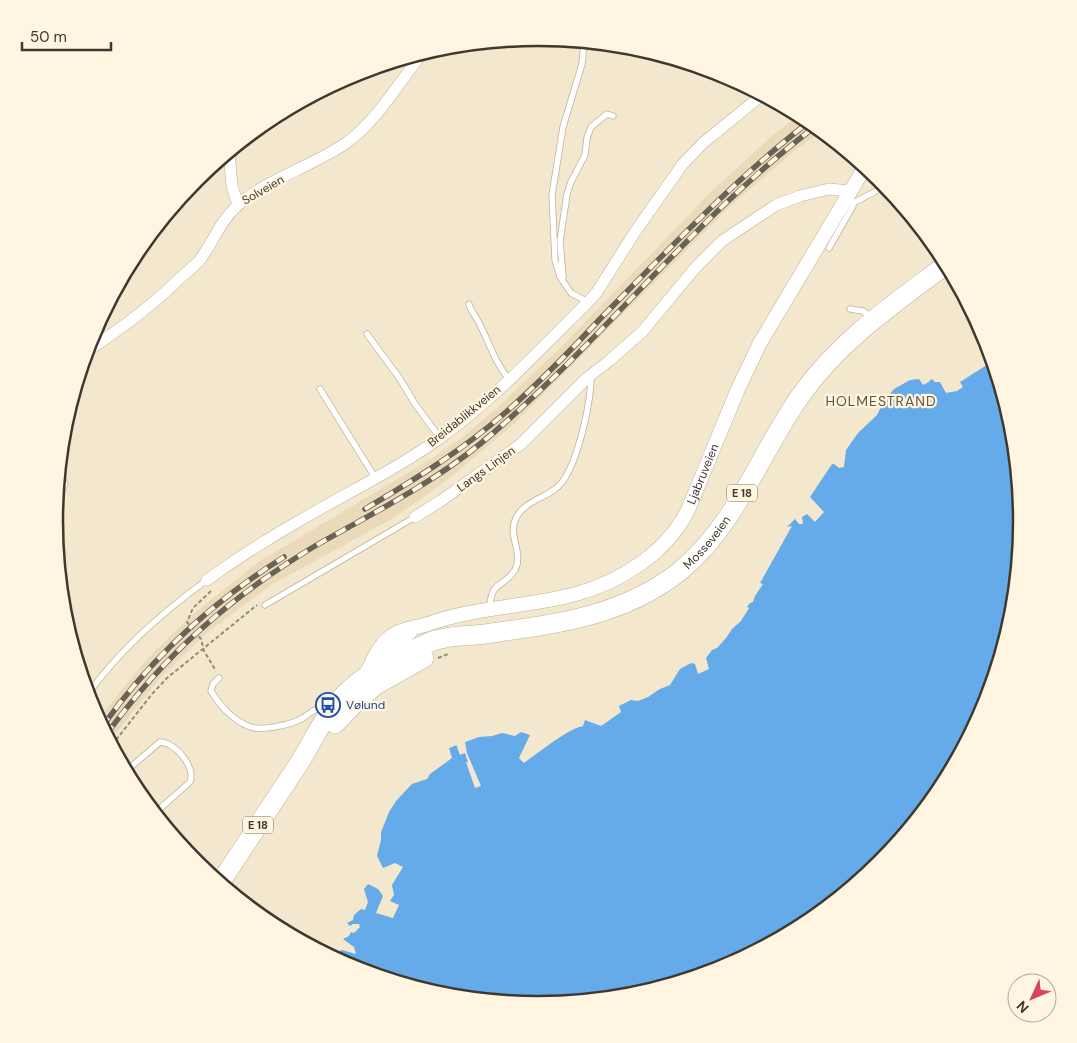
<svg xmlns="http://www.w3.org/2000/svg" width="1077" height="1043" font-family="'DM Sans',sans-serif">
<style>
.built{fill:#eadab9}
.water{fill:#65abe9}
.pier{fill:#f3e7cd}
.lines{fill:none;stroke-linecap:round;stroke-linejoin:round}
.service-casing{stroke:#bdb198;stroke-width:7}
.minor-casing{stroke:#bdb198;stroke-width:12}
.tertiary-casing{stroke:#bdb198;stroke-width:15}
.trunk-casing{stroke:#bdb198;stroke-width:20}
.path{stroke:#938b79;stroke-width:2;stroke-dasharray:4 2.5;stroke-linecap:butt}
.service{stroke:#fff;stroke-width:5.5}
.minor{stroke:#fff;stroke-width:11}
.tertiary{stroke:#fff;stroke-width:14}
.trunk{stroke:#fff;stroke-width:19}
.rail-casing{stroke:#696355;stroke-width:5.5}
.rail{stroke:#fff5e0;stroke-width:4;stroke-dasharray:11;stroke-linecap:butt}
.labels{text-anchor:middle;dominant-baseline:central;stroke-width:4.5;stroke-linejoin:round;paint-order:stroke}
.shield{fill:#fff5e0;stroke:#787164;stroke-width:1}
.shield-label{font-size:11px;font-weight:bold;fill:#3e392f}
.street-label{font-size:12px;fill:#3e392f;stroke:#fff5e0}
.transit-label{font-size:12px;fill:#164399;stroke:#fff5e0;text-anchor:start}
.neighbourhood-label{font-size:14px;letter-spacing:1px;fill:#60563f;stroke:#fff5e0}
.rim{fill:none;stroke:#3e392f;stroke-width:2.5}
</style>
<rect width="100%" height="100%" fill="#f3e7cd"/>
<path class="built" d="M 800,115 L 822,131 L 793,152 L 729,207 L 514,424 L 451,477 L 415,503 L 388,521 L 271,585 L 208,632 L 160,678 L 110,741 L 98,719 L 146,660 L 192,615 L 257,563 L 431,459 L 464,436 L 497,408 L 561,347 L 713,190 L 774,134 Z"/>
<path class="water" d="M 993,361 L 1013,427 L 1022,522 L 1013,616 L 986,707 L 941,791 L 881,864 L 807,924 L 723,969 L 633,996 L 538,1005 L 444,996 L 353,969 L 334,958 L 336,953 L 342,950 L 356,954 L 354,947 L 343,939 L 349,936 L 351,932 L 354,933 L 360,927 L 359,924 L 353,924 L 350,926 L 347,923 L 353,920 L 354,915 L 361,909 L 365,910 L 368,902 L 364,889 L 368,884 L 378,889 L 383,896 L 376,913 L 393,918 L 399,905 L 390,901 L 394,895 L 392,885 L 403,867 L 395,863 L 383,868 L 377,856 L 381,840 L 381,832 L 389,812 L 396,801 L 412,784 L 427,779 L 430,774 L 452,758 L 449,748 L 479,737 L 492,736 L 502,733 L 515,736 L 521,732 L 530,735 L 519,758 L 524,763 C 538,753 569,728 583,726 L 585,720 L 601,726 L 621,712 L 619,706 L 631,700 L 638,701 L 648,697 L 660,689 L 670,685 L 680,669 L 691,663 L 695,664 L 698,674 L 709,669 L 706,658 L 712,650 L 717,648 L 726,638 L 732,629 L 741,621 L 749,608 L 747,607 L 750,603 L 753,602 L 755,596 L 763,584 L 760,583 L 792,526 L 787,527 L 795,519 L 799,524 L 803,524 L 802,517 L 807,514 L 815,522 L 824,512 L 810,497 L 832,464 L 834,464 L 839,468 L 844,467 L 846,450 L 858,433 L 877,415 L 883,403 L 894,389 L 910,380 L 919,379 L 923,385 L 929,382 L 930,384 L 929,381 L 932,379 L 935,382 L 940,382 L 946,393 L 957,391 L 963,387 L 960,382 Z"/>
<path class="pier" d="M 465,742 L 467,753 L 481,786 L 475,788 L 466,762 L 468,762 L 465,753 L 460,755 L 456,744 Z"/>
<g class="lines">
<defs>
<path id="service" d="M 853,203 L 886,186
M 829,248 L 853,206 L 853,203 L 847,199
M 563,277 L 560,241 L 567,194 L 571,182 L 585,155 L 587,138 L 591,127 L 607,114 L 613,116
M 569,290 L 571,293 L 588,302
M 571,293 L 560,277 L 555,260 L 552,195 L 563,127 L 582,64 L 584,42
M 469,304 C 470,310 475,315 478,321 C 489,341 494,362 509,379
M 850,309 L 863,311 L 872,318
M 367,334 L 400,379 L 415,404 L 440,438
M 320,389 L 376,479
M 59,473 L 65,484 L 62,490
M 265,605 L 415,517
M 490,609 C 490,580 504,588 515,570 C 524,553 507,535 516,518 C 524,502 542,499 555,489 C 577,474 591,401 591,375
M 219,678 L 213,684 L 211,691 C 220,706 237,725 255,728 C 261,729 268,728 274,727 C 284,725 292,724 301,719 C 310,714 317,705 328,707
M 88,694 C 119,651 164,611 207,580
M 126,771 L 160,742 C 175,742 196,767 190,782 L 155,813"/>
<path id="minor" d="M 229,152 L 232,186 L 238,205
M 87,351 C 119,330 151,307 179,279 C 186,273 193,267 199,261 C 213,243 220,221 238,205 C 267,179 313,166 346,143 C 377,121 398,83 422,54
M 415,517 L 442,500 L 521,444 L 587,378 L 609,361 L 642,332 L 696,267 L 722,241 L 776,205 L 800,196 L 829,189 L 850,191
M 207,580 C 239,557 272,536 306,517 C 351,491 398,468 440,438 C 494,399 541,349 588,302 L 597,292 L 635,232 L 682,165 L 703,143 L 762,95"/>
<g id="tertiary">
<path d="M 387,667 C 388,651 399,642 410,632"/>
<path id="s1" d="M 365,676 C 372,663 377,648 389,638 C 399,629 415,628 428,624 C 476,607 527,607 576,594 C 622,581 666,553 688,510 L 738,389 L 760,343 L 865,167"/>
</g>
<g id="trunk">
<path d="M 335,724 L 357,701 L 376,685 L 424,658"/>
<path id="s2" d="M 220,883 C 246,844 272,804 298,765 C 310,747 318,727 332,709 C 351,683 378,667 407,653 C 419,647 431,640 445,638 C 458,635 471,636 485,634 C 555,624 621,617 679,572 C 736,526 760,453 801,395 C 840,340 895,303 947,264"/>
</g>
</defs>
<use href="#service" class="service-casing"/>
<use href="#minor" class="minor-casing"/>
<use href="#tertiary" class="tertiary-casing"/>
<use href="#trunk" class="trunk-casing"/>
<path class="path" d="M 211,591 L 193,608 L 187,622 L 201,639 L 204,651 L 216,671
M 438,658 L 448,654
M 112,745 L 152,694 L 167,678 L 257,605"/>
<use href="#service" class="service"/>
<use href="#minor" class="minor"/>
<use href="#tertiary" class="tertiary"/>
<use href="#trunk" class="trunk"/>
<defs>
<path id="rail" d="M 365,509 C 414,480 463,450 506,412 C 539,383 570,351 600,319 C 668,250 734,180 810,121
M 102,727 C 151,658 212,602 284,557
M 106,735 C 165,654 230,597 315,546 C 371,514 430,485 480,444 C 599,346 692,219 816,126"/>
</defs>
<use href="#rail" class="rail-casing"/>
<use href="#rail" class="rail"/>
</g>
<defs>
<symbol id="bus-ring" viewBox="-11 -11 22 22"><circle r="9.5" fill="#fff5e0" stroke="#1a4fb4" stroke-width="1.5"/><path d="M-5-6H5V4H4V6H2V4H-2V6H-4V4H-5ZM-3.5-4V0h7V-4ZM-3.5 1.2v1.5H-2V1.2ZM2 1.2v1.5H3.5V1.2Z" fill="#1a4fb4"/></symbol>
</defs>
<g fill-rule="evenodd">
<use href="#bus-ring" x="314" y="691" width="28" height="28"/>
</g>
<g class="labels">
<g class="shield">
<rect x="727" y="484.5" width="30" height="17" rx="4"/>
<rect x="243" y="816.5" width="30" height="17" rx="4"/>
</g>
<g class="shield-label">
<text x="742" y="493">E 18</text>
<text x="258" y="825">E 18</text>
</g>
<g class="street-label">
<text transform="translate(263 190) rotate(-30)">Solveien</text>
<text transform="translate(464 416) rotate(-39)">Breidablikkveien</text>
<text transform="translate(486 469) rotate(-36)">Langs Linjen</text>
<text stroke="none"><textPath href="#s1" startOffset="421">Ljabruveien</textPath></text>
<text stroke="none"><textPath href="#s2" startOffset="630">Mosseveien</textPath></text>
</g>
<g class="transit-label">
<text x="346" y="705">Vølund</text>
</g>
<g class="neighbourhood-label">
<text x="881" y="401">HOLMESTRAND</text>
</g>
</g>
<path d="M0 0H1077V1043H0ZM63 521a475 475 0 1 1 950 0a475 475 0 1 1-950 0Z" fill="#fff5e0" fill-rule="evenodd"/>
<path class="rim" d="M63 521a475 475 0 1 1 950 0a475 475 0 1 1-950 0Z"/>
<g transform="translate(1032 998) rotate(226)"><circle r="24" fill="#fff5e0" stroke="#b2aa99"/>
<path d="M0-4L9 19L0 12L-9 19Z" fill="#d34467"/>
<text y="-8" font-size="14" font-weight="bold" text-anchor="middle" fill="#3e392f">N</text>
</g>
<path d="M22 42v8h89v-8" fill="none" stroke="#3e392f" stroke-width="2.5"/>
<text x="30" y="42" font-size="15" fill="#3e392f" stroke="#fff5e0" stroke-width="4" paint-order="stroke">50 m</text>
</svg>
